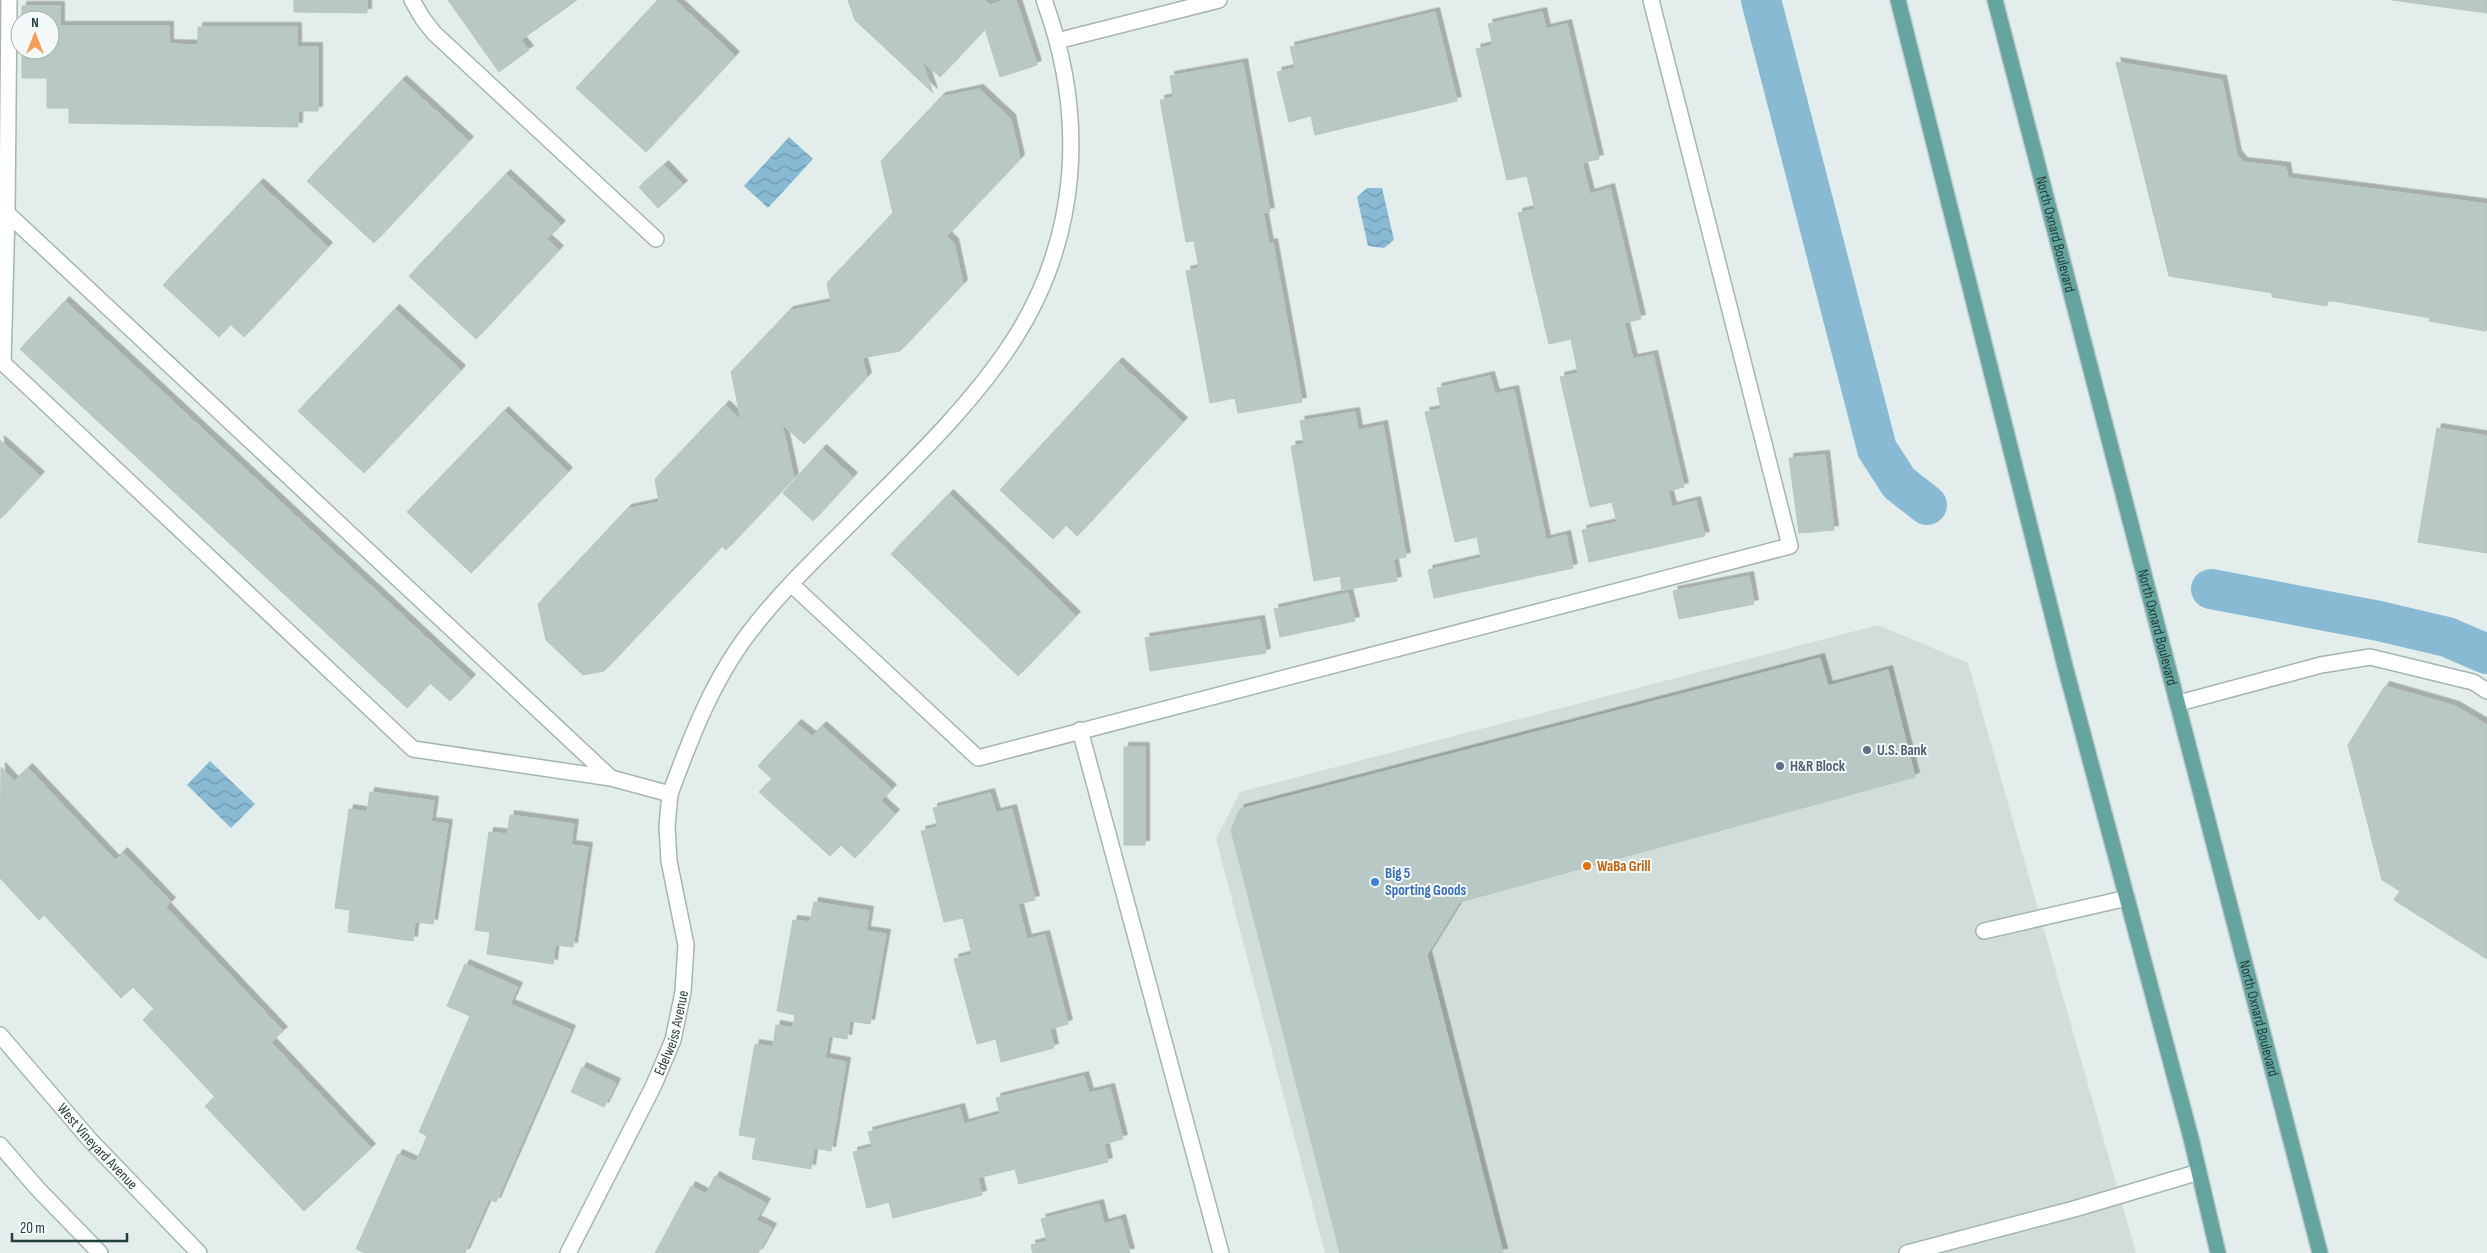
<svg xmlns="http://www.w3.org/2000/svg" width="2487" height="1253" font-family="'Sofia Sans Condensed',sans-serif">
<style>
.built{fill:#d1ddda}
.water{fill:url(#water-waves)}
.lines{fill:none;stroke-linecap:round;stroke-linejoin:round}
.canal{stroke:#88bad4;stroke-width:40}
.building{fill:#b8c8c4;stroke:#b5c7c3;filter:url(#shadow)}
.service-casing{stroke:#a5b5b3;stroke-width:18}
.minor-casing{stroke:#a5b5b3;stroke-width:18}
.secondary-casing{stroke:#a0b9b5;stroke-width:18}
.primary-casing{stroke:#c1c9c9;stroke-width:18}
.service{stroke:#fff;stroke-width:15}
.minor{stroke:#fff;stroke-width:15}
.secondary{stroke:#fff;stroke-width:15}
.primary{stroke:#65a5a0;stroke-width:15}
.service-dot{fill:#5c6f8a;stroke:#f3f9f8;stroke-width:2}
.food-dot{fill:#e8710a;stroke:#f3f9f8;stroke-width:2}
.shop-dot{fill:#3f7fe0;stroke:#f3f9f8;stroke-width:2}
.labels{text-anchor:middle;dominant-baseline:central;stroke-width:4;stroke-linejoin:round;paint-order:stroke}
.street-label{font-size:15px;fill:#213f3d;stroke:#f3f9f8}
.service-label{font-size:15px;font-weight:bold;fill:#4e5e75;stroke:#f3f9f8;text-anchor:start}
.food-label{font-size:15px;font-weight:bold;fill:#c56008;stroke:#f3f9f8;text-anchor:start}
.shop-label{font-size:15px;font-weight:bold;fill:#366cbe;stroke:#f3f9f8;text-anchor:start}
</style>
<defs>
<pattern id="water-waves" width="16" height="10" patternUnits="userSpaceOnUse" patternTransform="scale(1.25)"><rect width="16" height="10" fill="#88bad4"/><path d="M0 5q4-4 8 0t8 0" fill="none" stroke="#6f99ad"/></pattern>
<filter id="shadow"><feDropShadow dx="4.5" dy="-4.5" stdDeviation="0" flood-color="#0004"/></filter>
</defs>
<rect width="100%" height="100%" fill="#e3edeb"/>
<path class="built" d="M 1878,625 L 1968,663 L 2136,1253 L 1325,1253 L 1216,839 L 1240,792 Z"/>
<path class="water" d="M 789,137 L 813,159 L 768,208 L 744,186 Z
M 1367,188 L 1382,188 L 1394,240 L 1384,248 L 1368,246 L 1357,197 Z
M 210,761 L 255,804 L 231,828 L 187,785 Z"/>
<g class="lines">
<path class="canal" d="M 1761,0 L 1877,449 L 1899,483 L 1927,505
M 2211,589 L 2379,621 L 2447,637 L 2487,654"/>
</g>
<path class="building" d="M 294,0 L 367,0 L 367,13 L 294,12 Z
M 448,0 L 577,0 L 521,40 L 529,50 L 499,72 Z
M 658,0 L 675,0 L 735,56 L 646,152 L 576,88 Z
M 848,0 L 985,0 L 990,5 L 1006,0 L 1016,0 L 1037,65 L 1000,77 L 985,29 L 940,77 L 922,61 L 933,93 L 855,20 Z
M 2392,0 L 2487,0 L 2487,13 Z
M 22,6 L 60,6 L 60,26 L 169,26 L 169,44 L 198,45 L 198,27 L 297,27 L 297,47 L 318,47 L 318,111 L 298,111 L 298,127 L 69,123 L 69,108 L 47,108 L 47,78 L 22,78 L 22,50 L 50,50 L 50,20 L 22,20 Z
M 1435,12 L 1457,101 L 1315,135 L 1311,116 L 1289,122 L 1277,72 L 1295,68 L 1290,47 Z
M 1542,12 L 1546,29 L 1567,24 L 1599,159 L 1582,163 L 1590,194 L 1610,188 L 1641,319 L 1624,323 L 1633,359 L 1653,355 L 1684,487 L 1668,491 L 1672,507 L 1696,501 L 1705,536 L 1589,562 L 1582,530 L 1617,522 L 1612,502 L 1590,507 L 1560,377 L 1578,373 L 1571,339 L 1549,344 L 1518,213 L 1535,209 L 1527,176 L 1507,180 L 1476,49 L 1493,45 L 1488,24 Z
M 2116,62 L 2222,80 L 2237,155 L 2243,162 L 2286,167 L 2288,178 L 2487,204 L 2487,329 L 2485,331 L 2429,321 L 2430,318 L 2328,300 L 2327,306 L 2272,297 L 2272,293 L 2169,276 Z
M 1243,63 L 1270,212 L 1263,213 L 1269,244 L 1273,243 L 1302,402 L 1238,413 L 1235,398 L 1210,403 L 1186,271 L 1199,268 L 1194,241 L 1186,242 L 1160,100 L 1173,97 L 1170,76 Z
M 402,80 L 469,141 L 374,243 L 307,181 Z
M 979,89 L 1011,119 L 1020,159 L 947,236 L 954,243 L 963,284 L 900,351 L 862,358 L 867,377 L 804,444 L 782,424 L 794,478 L 726,550 L 722,546 L 604,671 L 583,675 L 546,640 L 538,604 L 627,509 L 659,502 L 655,479 L 725,405 L 741,420 L 731,372 L 789,311 L 831,302 L 827,283 L 893,213 L 881,161 L 941,97 Z
M 664,165 L 683,185 L 658,208 L 639,187 Z
M 506,174 L 561,225 L 547,239 L 559,250 L 476,339 L 409,276 Z
M 259,183 L 328,247 L 244,337 L 230,324 L 219,337 L 163,285 Z
M 65,301 L 471,679 L 450,701 L 430,683 L 407,708 L 20,349 Z
M 395,309 L 461,370 L 364,473 L 298,411 Z
M 1118,362 L 1183,422 L 1077,536 L 1066,525 L 1053,539 L 1000,490 Z
M 1490,376 L 1495,394 L 1514,390 L 1546,540 L 1566,535 L 1573,568 L 1434,598 L 1428,570 L 1481,558 L 1477,537 L 1455,542 L 1425,412 L 1441,409 L 1437,388 Z
M 504,411 L 568,472 L 471,573 L 407,512 Z
M 1355,412 L 1358,430 L 1383,425 L 1406,557 L 1393,559 L 1397,581 L 1342,590 L 1340,576 L 1314,581 L 1291,446 L 1304,444 L 1300,421 Z
M 2437,428 L 2487,436 L 2487,553 L 2418,542 Z
M 0,440 L 40,476 L 0,519 Z
M 822,449 L 853,477 L 813,521 L 783,493 Z
M 1825,455 L 1834,530 L 1799,533 L 1789,458 Z
M 949,494 L 1076,616 L 1018,676 L 891,554 Z
M 1749,576 L 1754,604 L 1679,619 L 1673,591 Z
M 1348,593 L 1355,621 L 1280,637 L 1274,609 Z
M 1260,620 L 1266,653 L 1150,671 L 1145,638 Z
M 1820,658 L 1828,686 L 1888,670 L 1915,777 L 1460,902 L 1427,955 L 1503,1253 L 1340,1253 L 1231,830 L 1240,809 Z
M 2385,686 L 2455,706 L 2487,725 L 2487,959 L 2394,900 L 2400,891 L 2382,880 L 2348,745 Z
M 797,724 L 812,736 L 822,726 L 892,789 L 881,801 L 895,814 L 855,858 L 841,845 L 830,856 L 759,792 L 772,779 L 758,766 Z
M 1124,747 L 1145,747 L 1145,845 L 1124,845 Z
M 1,767 L 14,781 L 28,768 L 115,860 L 123,852 L 171,902 L 166,907 L 283,1031 L 271,1042 L 371,1148 L 304,1211 L 205,1106 L 215,1097 L 143,1020 L 154,1009 L 133,987 L 121,998 L 44,915 L 39,920 L 0,878 Z
M 370,792 L 434,801 L 431,822 L 448,824 L 433,924 L 415,922 L 413,941 L 348,932 L 350,910 L 335,908 L 349,809 L 367,812 Z
M 990,793 L 996,813 L 1012,809 L 1035,900 L 1018,904 L 1027,939 L 1045,935 L 1068,1024 L 1050,1029 L 1054,1048 L 1001,1062 L 996,1039 L 977,1044 L 954,959 L 972,954 L 963,918 L 944,922 L 921,831 L 938,827 L 933,808 Z
M 510,815 L 574,824 L 571,845 L 588,847 L 573,947 L 555,945 L 553,964 L 487,954 L 490,932 L 475,930 L 489,832 L 507,834 Z
M 814,902 L 869,911 L 866,931 L 886,934 L 870,1024 L 850,1021 L 847,1039 L 829,1036 L 825,1058 L 846,1062 L 831,1151 L 814,1148 L 811,1169 L 752,1159 L 756,1138 L 739,1135 L 755,1044 L 773,1047 L 776,1025 L 793,1028 L 795,1015 L 777,1011 L 793,920 L 810,922 Z
M 465,964 L 518,987 L 510,1004 L 571,1030 L 496,1202 L 489,1199 L 465,1253 L 365,1253 L 356,1249 L 398,1154 L 416,1162 L 427,1136 L 419,1132 L 470,1016 L 447,1006 Z
M 582,1067 L 616,1083 L 604,1107 L 571,1092 Z
M 1084,1076 L 1089,1093 L 1110,1088 L 1123,1139 L 1104,1144 L 1108,1162 L 1019,1184 L 1015,1169 L 978,1178 L 982,1195 L 893,1218 L 889,1202 L 867,1208 L 853,1152 L 872,1147 L 868,1132 L 960,1108 L 964,1124 L 1000,1114 L 996,1098 Z
M 715,1176 L 766,1203 L 756,1220 L 772,1228 L 758,1253 L 655,1253 L 691,1186 L 706,1194 Z
M 1099,1204 L 1104,1224 L 1121,1219 L 1130,1253 L 1033,1253 L 1031,1245 L 1047,1241 L 1041,1219 Z
M 1498,1233 L 1503,1253 L 1411,1253 Z"/>
<g class="lines">
<defs>
<path id="service" d="M 9,0 L 7,213 L 611,778 L 670,794 C 692,734 715,674 756,624 C 783,590 815,559 846,528 C 902,471 966,412 1011,344 C 1080,239 1087,117 1044,0
M 412,0 L 423,19 L 434,33 L 656,239
M 1057,41 L 1219,0
M 7,213 L 3,363 L 413,749 L 611,778
M 791,584 L 978,758 L 1790,546 L 1651,0
M 2179,703 L 2321,665 L 2370,657 L 2473,682 L 2487,691
M 1080,730 L 1221,1253
M 1984,931 L 2127,898
M 1907,1253 L 2074,1209 L 2199,1172"/>
<g id="minor">
<path id="s1" d="M 568,1253 L 653,1087 L 673,1040 L 683,992 L 686,945 L 669,861 L 667,826 L 670,794"/>
</g>
<g id="secondary">
<path id="s2" d="M 0,1035 L 90,1140 L 199,1253"/>
<path d="M 0,1145 L 37,1188 L 100,1253"/>
</g>
<g id="primary">
<path d="M 1898,0 L 2066,670 L 2191,1138 L 2218,1253"/>
<path id="s3" d="M 1995,0 L 2320,1253"/>
</g>
</defs>
<use href="#service" class="service-casing"/>
<use href="#minor" class="minor-casing"/>
<use href="#secondary" class="secondary-casing"/>
<use href="#primary" class="primary-casing"/>
<use href="#service" class="service"/>
<use href="#minor" class="minor"/>
<use href="#secondary" class="secondary"/>
<use href="#primary" class="primary"/>
</g>
<g class="service-dot">
<circle cx="1867" cy="750" r="5"/>
<circle cx="1780" cy="766" r="5"/>
</g>
<circle class="food-dot" cx="1587" cy="866" r="5"/>
<circle class="shop-dot" cx="1375" cy="882" r="5"/>
<g class="labels">
<g class="street-label">
<text stroke="none"><textPath href="#s3" startOffset="242">North Oxnard Boulevard</textPath></text>
<text stroke="none"><textPath href="#s3" startOffset="648">North Oxnard Boulevard</textPath></text>
<text stroke="none"><textPath href="#s3" startOffset="1052">North Oxnard Boulevard</textPath></text>
<text stroke="none"><textPath href="#s1" startOffset="244">Edelweiss Avenue</textPath></text>
<text stroke="none"><textPath href="#s2" startOffset="148">West Vineyard Avenue</textPath></text>
</g>
<g class="service-label">
<text x="1877" y="750">U.S. Bank</text>
<text x="1790" y="766">H&amp;R Block</text>
</g>
<g class="food-label">
<text x="1597" y="866">WaBa Grill</text>
</g>
<g class="shop-label">
<text x="1385" y="873">Big 5<tspan x="1385" dy="17">Sporting Goods</tspan></text>
</g>
</g>
<g transform="translate(35 35)"><circle r="24" fill="#f3f9f8" stroke="#9fafad"/>
<path d="M0-4L9 19L0 12L-9 19Z" fill="#f79d56"/>
<text y="-8" font-size="14" font-weight="bold" text-anchor="middle" fill="#213f3d">N</text>
</g>
<path d="M12 1233v8h115v-8" fill="none" stroke="#213f3d" stroke-width="2.5"/>
<text x="20" y="1233" font-size="15" fill="#213f3d" stroke="#f3f9f8" stroke-width="4" paint-order="stroke">20 m</text>
</svg>
